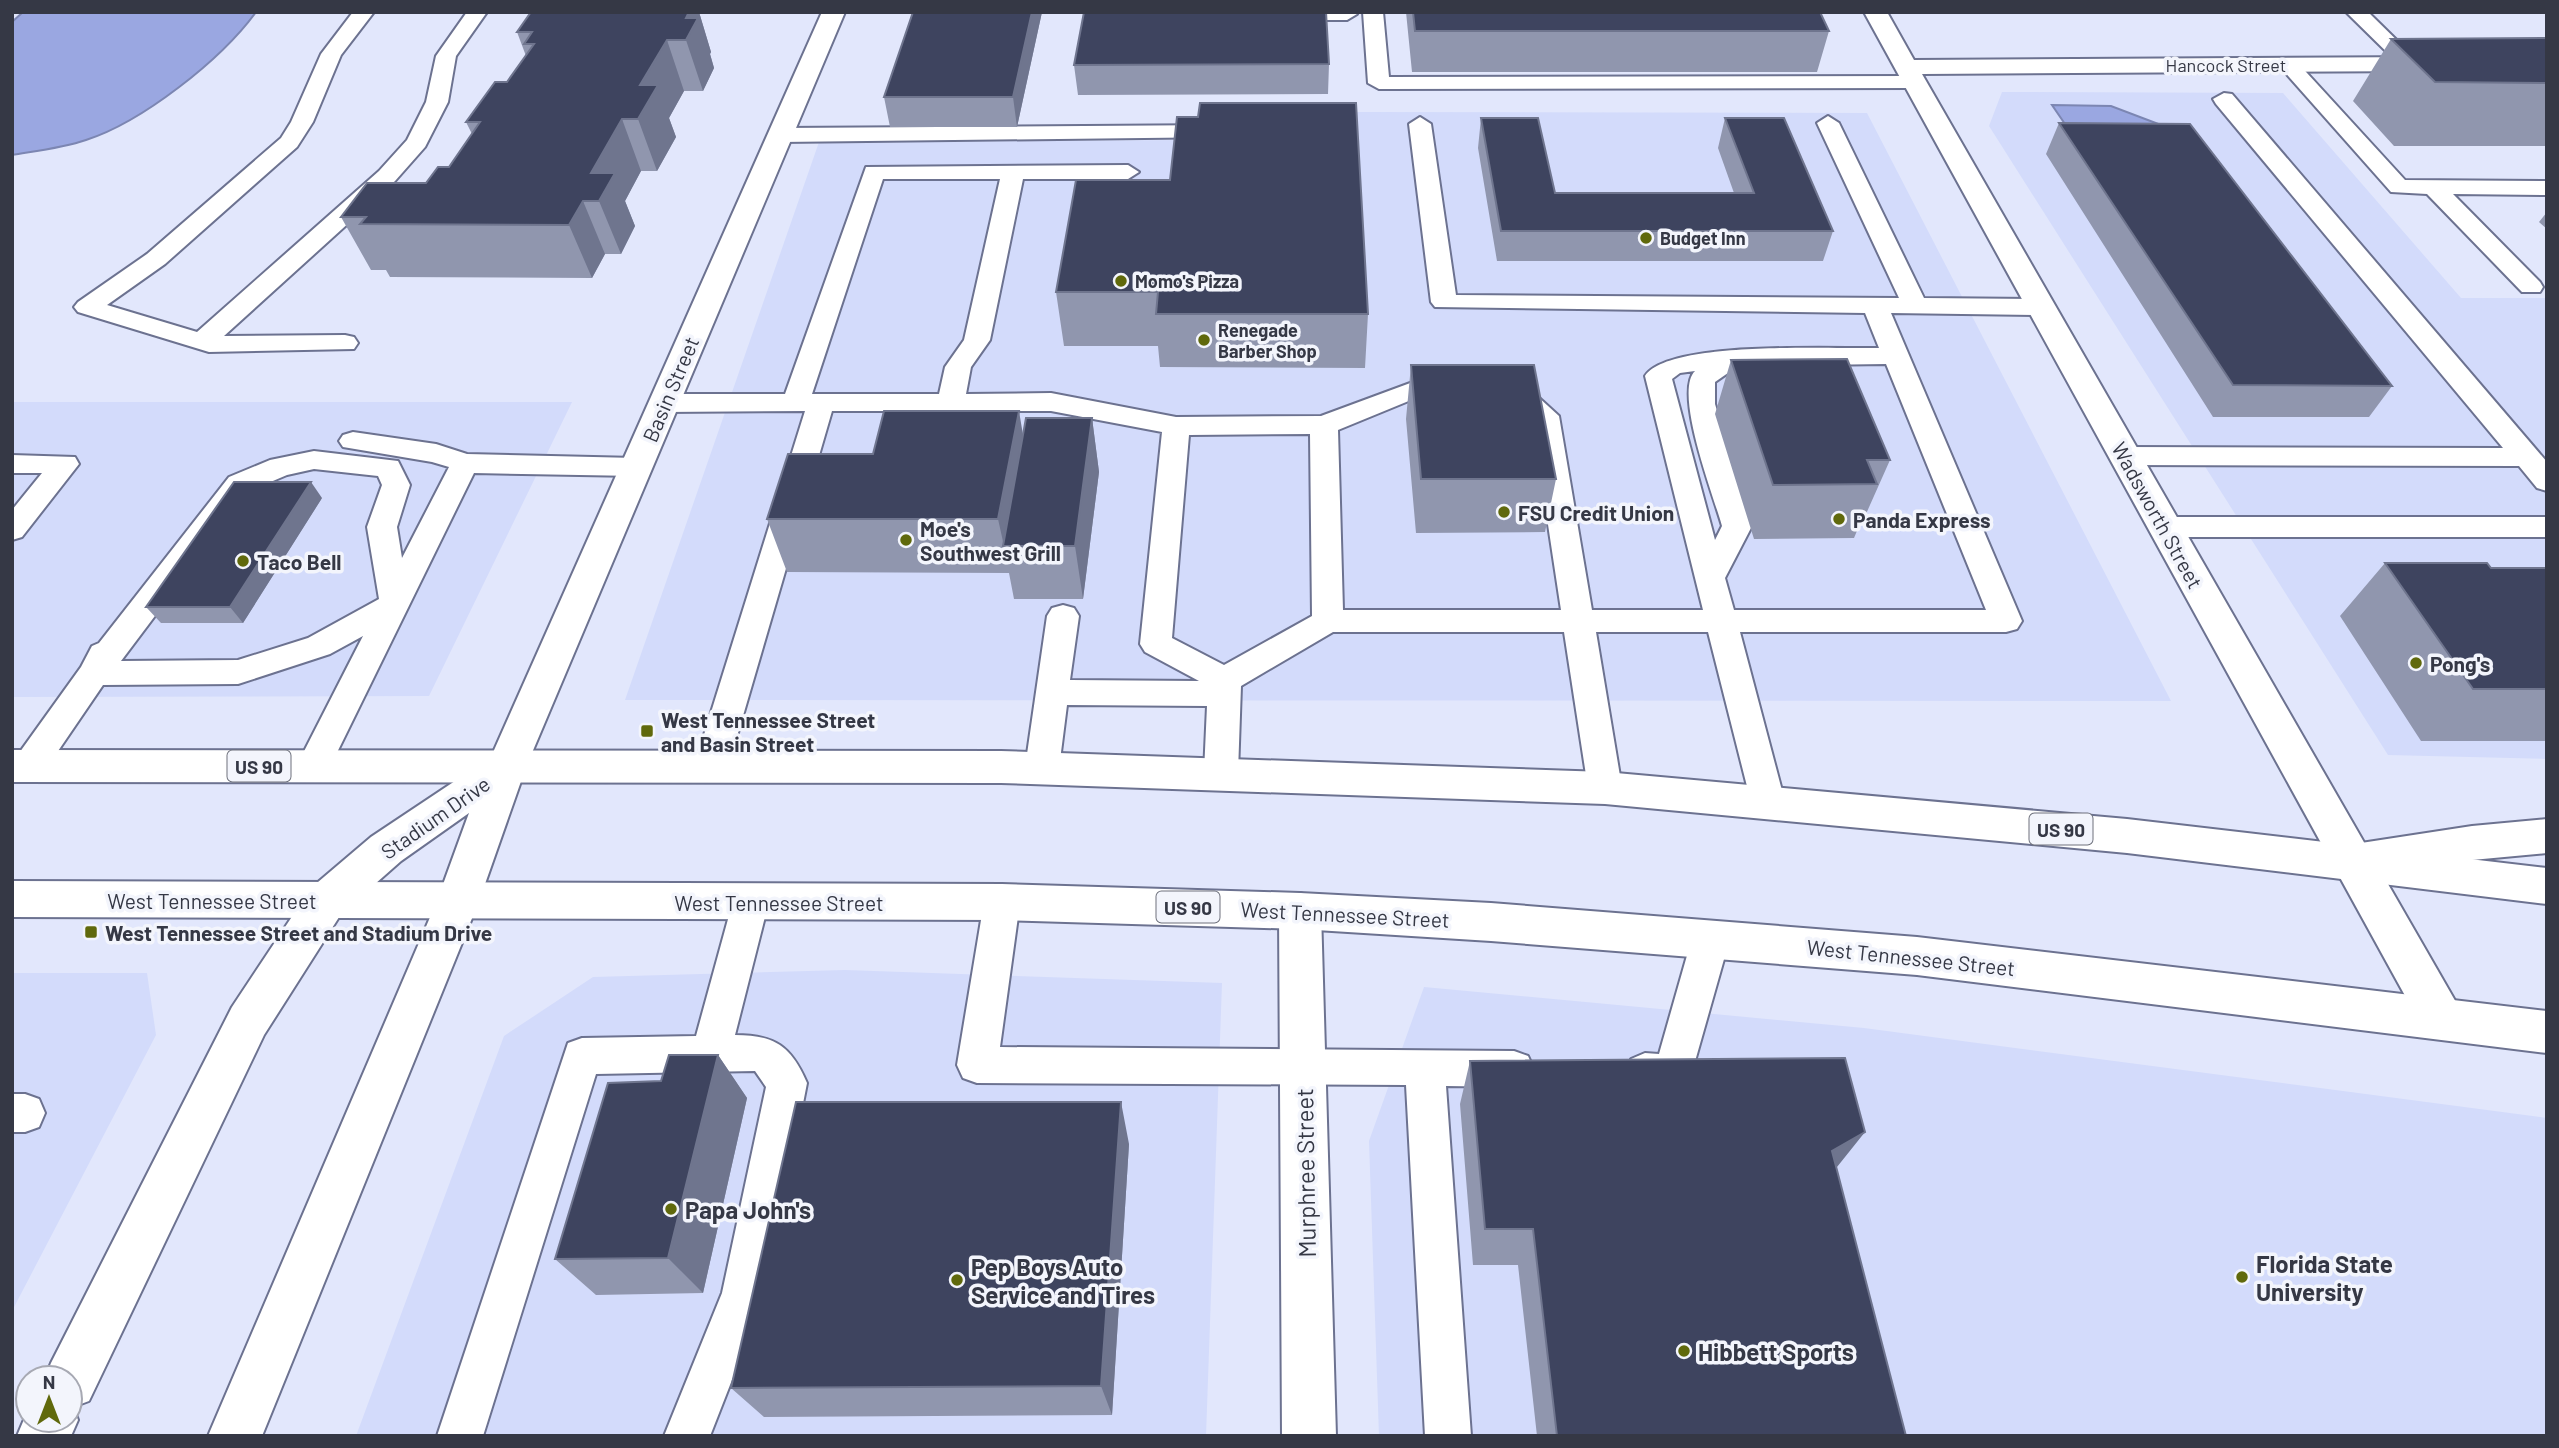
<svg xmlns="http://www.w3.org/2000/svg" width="2559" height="1448" font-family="Barlow,sans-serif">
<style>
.built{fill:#d3dbfb}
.water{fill:#9aa7e1;stroke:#7c86b2;stroke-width:2}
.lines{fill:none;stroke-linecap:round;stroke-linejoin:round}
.lane-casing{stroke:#6c7290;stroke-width:4}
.street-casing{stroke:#6c7290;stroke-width:4}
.secondary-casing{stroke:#6c7290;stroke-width:4}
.primary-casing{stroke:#6c7290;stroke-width:4}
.lane{fill:#fff;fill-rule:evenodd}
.street{fill:#fff;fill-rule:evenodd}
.secondary{fill:#fff;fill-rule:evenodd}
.primary{fill:#fff;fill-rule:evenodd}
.wall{fill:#9096ae}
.shaded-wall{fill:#6f758e}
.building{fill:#3e445f;stroke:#6f758e;stroke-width:2}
.poi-dot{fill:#60690c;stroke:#f3f5fc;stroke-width:2.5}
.labels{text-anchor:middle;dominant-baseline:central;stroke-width:7;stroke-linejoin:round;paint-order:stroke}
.far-street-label{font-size:18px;fill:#353845;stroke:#f3f5fc}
.far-poi-label{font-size:18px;font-weight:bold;fill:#353845;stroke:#f3f5fc;text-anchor:start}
.shield{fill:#f3f5fc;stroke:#6e717c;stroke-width:2}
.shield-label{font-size:19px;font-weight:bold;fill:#353845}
.street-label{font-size:21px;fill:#353845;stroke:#f3f5fc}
.poi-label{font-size:21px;font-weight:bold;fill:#353845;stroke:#f3f5fc;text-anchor:start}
.near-street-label{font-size:24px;fill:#353845;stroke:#f3f5fc}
.near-poi-label{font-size:24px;font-weight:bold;fill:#353845;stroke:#f3f5fc;text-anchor:start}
</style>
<rect width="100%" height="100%" fill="#e2e7fc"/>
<path class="built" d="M 2002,92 L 2283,93 L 2461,298 L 2547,298 L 2547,759 L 2388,755 L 1989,126 Z
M 1357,112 L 1867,113 L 2171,701 L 625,700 L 819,142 L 1355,139 Z
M 12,402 L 572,402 L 429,696 L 12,697 Z
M 845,970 L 1222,983 L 1206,1436 L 356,1436 L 504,1036 L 593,977 Z
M 12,973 L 147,973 L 156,1035 L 12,1311 Z
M 1424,987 L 1864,1028 L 2547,1118 L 2547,1436 L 1379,1436 L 1369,1141 Z"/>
<path class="water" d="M 23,12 L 256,12 C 221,60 142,122 86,140 C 63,148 36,151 12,155 L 12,22 Z
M 2052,105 L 2111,106 L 2161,125 L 2065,124 Z"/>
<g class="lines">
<defs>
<path id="lane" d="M 353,12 L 374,12 L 341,55 L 313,122 L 297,147 L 165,264 L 107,305 L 197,332 L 379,171 L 407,140 L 426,102 L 436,56 L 467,12 L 487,12 L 456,56 L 448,102 L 425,147 L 395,181 L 224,336 L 345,335 L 354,337 L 358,343 L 354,349 L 209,352 L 78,312 L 74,307 L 78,302 L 147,254 L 281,138 L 291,122 L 321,54 Z
M 1271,12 L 1356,12 L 1357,14 L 1347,20 L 1280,20 L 1273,18 Z
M 1363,12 L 1383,12 L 1389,77 L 1914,76 L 1925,82 L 1914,88 L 1379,89 L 1368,83 Z
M 2346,12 L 2368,12 L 2417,60 L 2420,64 L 2417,68 L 2403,68 Z
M 2289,59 L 2296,61 L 2405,180 L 2547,181 L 2547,195 L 2453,194 L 2540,282 L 2543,287 L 2540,292 L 2522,292 L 2427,194 L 2391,192 L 2282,69 L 2279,65 Z
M 2224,93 L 2232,94 L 2547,462 L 2547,491 L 2537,488 L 2519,466 L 2125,465 L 2115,463 L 2111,456 L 2115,449 L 2125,447 L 2503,448 L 2216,104 L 2213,99 Z
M 1828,116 L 1839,123 L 1924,298 L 2041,299 L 2050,302 L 2054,307 L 2050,312 L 2041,315 L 1891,313 L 2022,621 L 2017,629 L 2006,632 L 1740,632 L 1785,802 L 1780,812 L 1768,816 L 1756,812 L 1751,802 L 1708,632 L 1596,632 L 1622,788 L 1617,798 L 1605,802 L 1593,798 L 1588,788 L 1564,632 L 1333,632 L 1241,686 L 1238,773 L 1233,783 L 1221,787 L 1209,783 L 1204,773 L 1207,706 L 1067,705 L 1059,768 L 1054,778 L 1042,782 L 1030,778 L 1025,768 L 1047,616 L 1052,608 L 1063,605 L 1074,608 L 1079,616 L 1070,680 L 1199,681 L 1145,652 L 1140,644 L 1162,432 L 1051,411 L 832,411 L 728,767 L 723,777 L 711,781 L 699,777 L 694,767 L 805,411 L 664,412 L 654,409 L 650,403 L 654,397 L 664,394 L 785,394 L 866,167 L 1128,165 L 1139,172 L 1128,179 L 1023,179 L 990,340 L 971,367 L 966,394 L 1051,393 L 1176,417 L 1321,416 L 1413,382 L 1464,384 L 1467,390 L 1464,396 L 1416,398 L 1338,430 L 1343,610 L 1561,610 L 1532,419 L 1495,391 L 1498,385 L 1508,383 L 1525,385 L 1559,416 L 1592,610 L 1703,610 L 1645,376 C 1668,340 1834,349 1879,348 L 1865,313 L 1435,307 L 1431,302 L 1409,124 L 1420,117 L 1431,124 L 1456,295 L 1899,298 L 1817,123 ZM 883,179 L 1000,179 L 964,340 L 945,367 L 939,394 L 812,394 ZM 1886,364 L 1986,610 L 1734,610 L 1725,578 L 1752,526 L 1715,404 L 1715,382 L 1738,366 ZM 1695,371 C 1673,392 1714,497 1722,526 L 1715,540 L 1672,379 L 1680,373 ZM 1310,434 L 1312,616 L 1224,665 L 1172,638 L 1189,435 Z
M 1222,125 L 1230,127 L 1233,132 L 1230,137 L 781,142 L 770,135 L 781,128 Z
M 353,432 L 436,444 L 467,454 L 636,458 L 646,460 L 650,467 L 646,474 L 636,476 L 474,473 L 325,777 L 313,781 L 301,777 L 296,767 L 363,636 L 330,654 L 238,684 L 103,685 L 41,776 L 29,780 L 17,776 L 12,767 L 17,756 L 81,667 L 92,646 L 99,643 L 229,477 L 270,460 L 314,451 L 398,461 L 410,485 L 397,527 L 402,558 L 449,467 L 432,462 L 343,447 L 339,441 L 343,435 ZM 314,469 L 378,476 L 382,485 L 367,527 L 379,599 L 308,638 L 238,660 L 121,661 L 249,491 L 287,475 Z
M 12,455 L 75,457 L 79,464 L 22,537 L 12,540 L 12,510 L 42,473 L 12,473 Z
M 2165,517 L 2547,517 L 2547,537 L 2165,537 L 2155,534 L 2150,527 L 2155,520 Z
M 751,885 L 764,890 L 769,901 L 735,1035 C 775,1035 791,1046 807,1083 L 766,1293 L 710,1436 L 664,1436 L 722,1293 L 766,1087 L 755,1071 L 596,1074 L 483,1436 L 437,1436 L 568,1043 L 582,1038 L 696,1036 L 733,901 L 738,890 Z
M 1002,886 L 1015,891 L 1020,902 L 1000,1047 L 1514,1051 L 1528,1056 L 1534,1069 L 1528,1082 L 1514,1087 L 1446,1086 L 1471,1436 L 1425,1436 L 1406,1085 L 977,1083 L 963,1078 L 957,1065 L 984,902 L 989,891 Z
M 1711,922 L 1724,927 L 1730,938 L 1688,1086 C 1669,1094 1650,1093 1631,1085 L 1625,1072 L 1631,1059 L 1645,1053 L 1659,1054 L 1692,938 L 1698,927 Z
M 12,1094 L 25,1094 L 39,1099 L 45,1113 L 39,1127 L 25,1132 L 12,1132 Z"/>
<path id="street" d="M 1864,12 L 1887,12 L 1914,60 L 2429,57 L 2437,59 L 2441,64 L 2437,69 L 2429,71 L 1922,74 L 2457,1004 L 2463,1018 L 2457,1032 L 2441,1038 L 2425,1032 Z
M 1300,893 L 1315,898 L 1321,911 L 1336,1436 L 1282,1436 L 1279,911 L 1285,898 Z"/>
<path id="secondary" d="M 822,12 L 845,12 L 526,767 L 479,901 L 262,1436 L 208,1436 L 437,901 L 469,813 L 401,861 L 341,914 L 264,1035 L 89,1401 L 73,1407 L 78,1420 L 71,1436 L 17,1436 L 28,1410 L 28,1420 L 70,1420 L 70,1378 L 45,1378 L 51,1363 L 232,1007 L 311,888 L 371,837 L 491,757 Z
M 2547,819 L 2547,853 L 2472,860 L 2361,877 L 2346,872 L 2340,860 L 2346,848 L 2361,843 L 2472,826 Z"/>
<path id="primary" d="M 12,750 L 1001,751 L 1605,772 L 2127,819 L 2547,868 L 2547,904 L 2127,853 L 1605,804 L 1001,783 L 12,782 Z
M 12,881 L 1002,884 L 1300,893 L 1491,903 L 1917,937 L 2547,1011 L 2547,1053 L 1917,975 L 1491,941 L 1300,929 L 1002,920 L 12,917 Z"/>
</defs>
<use href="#lane" class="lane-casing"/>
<use href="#street" class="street-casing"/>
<use href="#secondary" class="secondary-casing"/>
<use href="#primary" class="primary-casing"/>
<use href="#lane" class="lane"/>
<use href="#street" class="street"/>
<use href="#secondary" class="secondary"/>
<use href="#primary" class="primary"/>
</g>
<path class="wall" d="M 699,12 L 711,52 L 710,54 L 714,68 L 703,91 L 684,91 L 669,118 L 676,137 L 657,171 L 641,171 L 625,201 L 635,226 L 621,254 L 605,254 L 592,278 L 390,277 L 386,270 L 371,270 L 341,217 L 426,183 L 449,167 L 472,134 L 466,122 L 507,82 L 526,56 L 517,32 Z
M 913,12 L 1042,12 L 1017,127 L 890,127 L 884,97 Z
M 1406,12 L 1413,12 L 1829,31 L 1817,72 L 1412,72 Z
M 2547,38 L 2547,146 L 2394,146 L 2353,101 L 2391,39 Z
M 1329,64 L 1328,94 L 1078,95 L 1074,65 Z
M 1198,117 L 1368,314 L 1365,368 L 1160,367 L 1158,346 L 1064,346 L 1056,292 L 1170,180 Z
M 1481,118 L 1555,193 L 1734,193 L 1718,148 L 1725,118 L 1833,231 L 1823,261 L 1497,261 L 1478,148 Z
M 2059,123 L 2392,386 L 2369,417 L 2213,417 L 2046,154 Z
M 2547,212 L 2547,229 L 2539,222 Z
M 1731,360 L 1890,460 L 1866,514 L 1864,514 L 1854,538 L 1754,539 L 1715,414 Z
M 1411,365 L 1556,479 L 1545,532 L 1416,533 L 1406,419 Z
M 1092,418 L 1099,472 L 1083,599 L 1014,599 L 1009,573 L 787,572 L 767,519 L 873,454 L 1023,436 Z
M 322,498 L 243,623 L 161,623 L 146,607 Z
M 2385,563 L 2491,568 L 2547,568 L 2547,741 L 2421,741 L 2340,616 Z
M 718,1055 L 747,1098 L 703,1293 L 596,1295 L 555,1259 Z
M 1470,1061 L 1836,1169 L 1906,1436 L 1537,1436 L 1518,1265 L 1473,1265 L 1460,1104 Z
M 1129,1144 L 1112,1415 L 764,1417 L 731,1388 Z"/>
<path class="shaded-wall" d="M 689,12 L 699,12 L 711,52 L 710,54 L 714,68 L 703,91 L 686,40 L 686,18 Z
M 1032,12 L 1042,12 L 1017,127 L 1013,97 Z
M 667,40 L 684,91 L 669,118 L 676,137 L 657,171 L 638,119 L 640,85 Z
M 622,119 L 641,171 L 625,201 L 635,226 L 621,254 L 599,201 L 591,173 Z
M 583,201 L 605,254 L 592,278 L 569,225 Z
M 1019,411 L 1028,465 L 1004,546 L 998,519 Z
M 1092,418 L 1099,472 L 1083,599 L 1075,546 Z
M 311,482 L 322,498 L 243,623 L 230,607 Z
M 718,1055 L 747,1098 L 703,1293 L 668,1258 Z
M 1121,1102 L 1129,1144 L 1112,1415 L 1101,1386 Z
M 1865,1132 L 1833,1172 L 1832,1151 Z"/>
<path class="building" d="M 531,12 L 689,12 L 686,18 L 698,18 L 686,40 L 667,40 L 640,85 L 658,85 L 638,119 L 622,119 L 591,173 L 615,173 L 599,201 L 583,201 L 569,225 L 360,224 L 366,217 L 341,217 L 367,183 L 426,183 L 438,167 L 449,167 L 480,122 L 466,122 L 495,82 L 507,82 L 534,44 L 524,44 L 532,32 L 517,32 Z
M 913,12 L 1032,12 L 1013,97 L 884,97 Z
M 1084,12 L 1326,12 L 1329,64 L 1074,65 Z
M 1413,12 L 1820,12 L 1829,31 L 1415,31 Z
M 2547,38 L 2547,83 L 2435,82 L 2391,39 Z
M 1200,103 L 1356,103 L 1368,314 L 1156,314 L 1158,292 L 1056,292 L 1076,180 L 1170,180 L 1177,117 L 1198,117 Z
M 1481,118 L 1538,118 L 1555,193 L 1754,193 L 1725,118 L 1784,118 L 1833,231 L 1501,231 Z
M 2059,123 L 2190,124 L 2392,386 L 2233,385 Z
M 1847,359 L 1890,460 L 1867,460 L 1877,484 L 1773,485 L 1731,360 Z
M 1411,365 L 1534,365 L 1556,479 L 1421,479 Z
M 884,411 L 1019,411 L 998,519 L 767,519 L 788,454 L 873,454 Z
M 1026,418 L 1092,418 L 1075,546 L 1003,546 Z
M 234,482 L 311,482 L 230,607 L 146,607 Z
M 2385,563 L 2487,563 L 2491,568 L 2547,568 L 2547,689 L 2473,689 Z
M 669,1055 L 718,1055 L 668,1258 L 555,1259 L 608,1083 L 661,1081 Z
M 1845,1058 L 1865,1132 L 1832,1151 L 1906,1436 L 1557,1436 L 1533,1229 L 1485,1229 L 1470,1061 Z
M 796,1102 L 1121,1102 L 1101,1386 L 731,1388 Z"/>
<g class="poi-dot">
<circle cx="1646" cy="238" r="7"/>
<circle cx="1121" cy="281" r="7"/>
<circle cx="1204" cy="340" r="7"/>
<circle cx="1504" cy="512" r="7"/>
<circle cx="1839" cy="519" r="7"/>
<circle cx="906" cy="540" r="7"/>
<circle cx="243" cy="561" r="7"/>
<circle cx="2416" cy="663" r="7"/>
<rect x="640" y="724" width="14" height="14" rx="3.5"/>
<rect x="84" y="925" width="14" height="14" rx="3.5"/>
<circle cx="671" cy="1209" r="7"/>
<circle cx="2242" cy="1277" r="7"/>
<circle cx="957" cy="1280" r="7"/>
<circle cx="1684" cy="1351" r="7"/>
</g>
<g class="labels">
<g class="far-street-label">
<text x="2226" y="65">Hancock Street</text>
</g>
<g class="far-poi-label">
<text x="1660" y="238">Budget Inn</text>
<text x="1135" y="281">Momo's Pizza</text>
<text x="1218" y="330">Renegade<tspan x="1218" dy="21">Barber Shop</tspan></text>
</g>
<g class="shield">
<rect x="227.5" y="750.5" width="63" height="31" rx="5"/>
<rect x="2029.5" y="813.5" width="63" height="31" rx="5"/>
<rect x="1156.5" y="891.5" width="63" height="31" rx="5"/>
</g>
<g class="shield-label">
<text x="259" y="766">US 90</text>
<text x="2061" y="829">US 90</text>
<text x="1188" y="907">US 90</text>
</g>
<g class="street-label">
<text transform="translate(670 389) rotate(-67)">Basin Street</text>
<text transform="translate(2158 515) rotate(61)">Wadsworth Street</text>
<text transform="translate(435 817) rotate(-35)">Stadium Drive</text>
<text x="212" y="900">West Tennessee Street</text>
<text x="779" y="902">West Tennessee Street</text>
<text transform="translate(1345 914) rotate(3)">West Tennessee Street</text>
<text transform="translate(1911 957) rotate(6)">West Tennessee Street</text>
</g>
<g class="poi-label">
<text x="1518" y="512">FSU Credit Union</text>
<text x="1853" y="519">Panda Express</text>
<text x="920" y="528">Moe's<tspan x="920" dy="24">Southwest Grill</tspan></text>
<text x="257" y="561">Taco Bell</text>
<text x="2430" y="663">Pong's</text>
<text x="661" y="719">West Tennessee Street<tspan x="661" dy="24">and Basin Street</tspan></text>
<text x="105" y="932">West Tennessee Street and Stadium Drive</text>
</g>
<g class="near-street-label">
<text transform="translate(1305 1173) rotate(-91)">Murphree Street</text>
</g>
<g class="near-poi-label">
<text x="685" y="1209">Papa John's</text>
<text x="2256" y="1263">Florida State<tspan x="2256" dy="28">University</tspan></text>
<text x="971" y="1266">Pep Boys Auto<tspan x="971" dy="28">Service and Tires</tspan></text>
<text x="1698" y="1351">Hibbett Sports</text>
</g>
</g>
<rect width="2559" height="1448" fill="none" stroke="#353845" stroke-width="28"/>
<g transform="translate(49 1399)"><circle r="33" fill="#f3f5fc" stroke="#a7a9b3" stroke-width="2"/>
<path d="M0-5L12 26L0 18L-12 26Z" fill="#60690c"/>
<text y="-10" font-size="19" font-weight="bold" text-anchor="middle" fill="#353845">N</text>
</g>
</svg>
